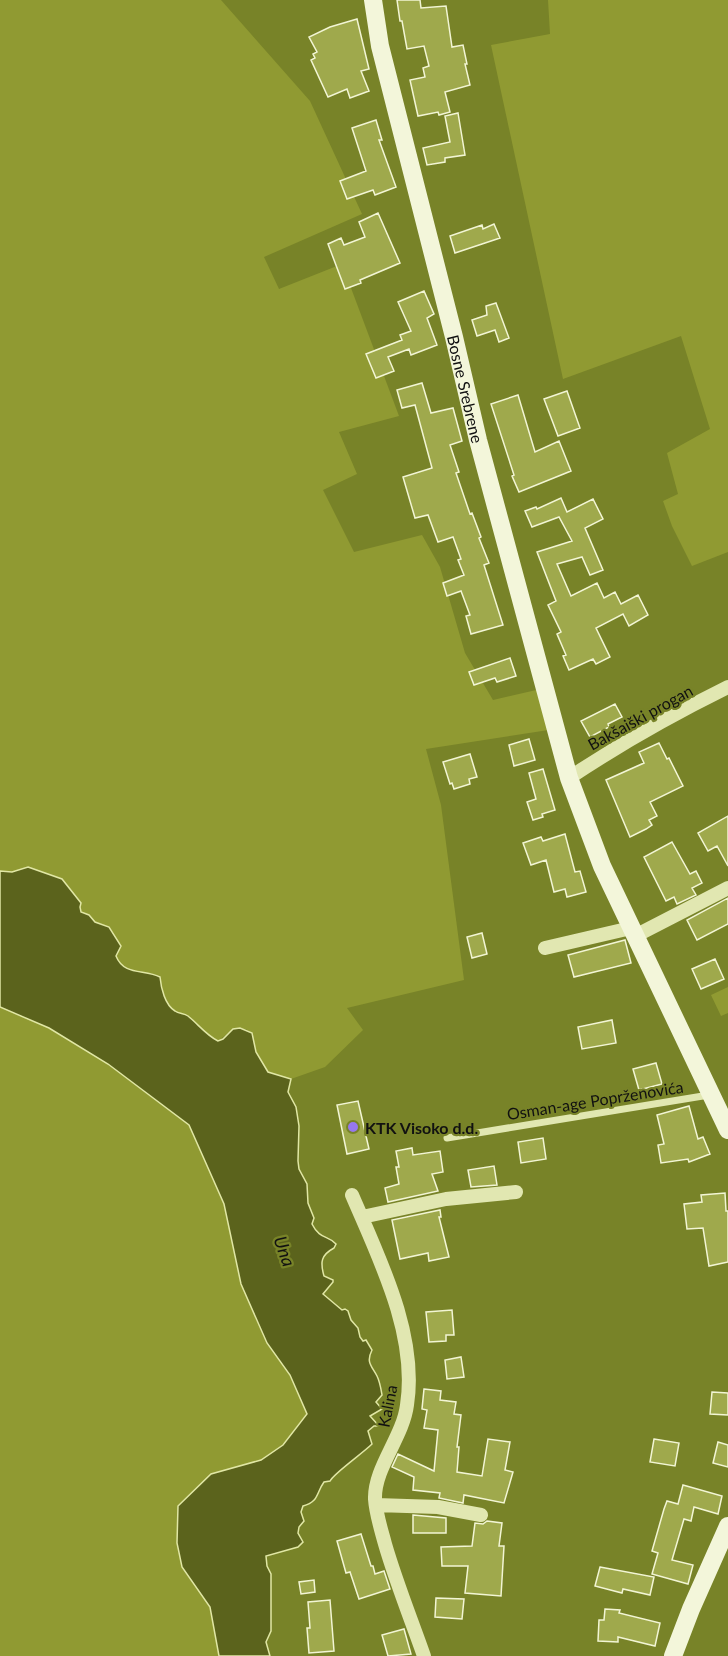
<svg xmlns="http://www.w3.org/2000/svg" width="728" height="1656" font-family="Lato,sans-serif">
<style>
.green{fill:#909a32}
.water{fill:#5b631c;stroke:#e1e7a5;stroke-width:1.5}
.building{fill:#9fa94c;stroke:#f2f5d4;stroke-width:1.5}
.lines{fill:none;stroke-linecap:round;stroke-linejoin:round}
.lane{stroke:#e1e7b1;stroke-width:7}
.street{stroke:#e1e7b1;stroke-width:14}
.secondary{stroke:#f3f6da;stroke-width:18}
.poi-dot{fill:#9677ee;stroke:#788328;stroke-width:2}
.labels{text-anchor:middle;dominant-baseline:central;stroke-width:4.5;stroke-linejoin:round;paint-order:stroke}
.street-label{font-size:16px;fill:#111;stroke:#788328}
.poi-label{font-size:16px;font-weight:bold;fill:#111;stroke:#788328;text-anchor:start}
.water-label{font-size:18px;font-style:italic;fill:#111;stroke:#788328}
</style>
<rect width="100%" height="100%" fill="#788328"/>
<path class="green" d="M 0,0 L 221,0 L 310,101 L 362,214 L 264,257 L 279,289 L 342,264 L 399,416 L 339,432 L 357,474 L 323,490 L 354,552 L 422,535 L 440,567 L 465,653 L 493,700 L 545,688 L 555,729 L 426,749 L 441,805 L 464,980 L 347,1008 L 363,1030 L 325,1067 L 291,1079 L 268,1072 L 256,1051 L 252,1033 L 246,1029 L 233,1029 L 218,1041 L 213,1039 L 186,1014 L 178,1013 L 171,1008 L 161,988 L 160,976 C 144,969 124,976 116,956 L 118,950 L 109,927 L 95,922 L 89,915 L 81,912 L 79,907 L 81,903 L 62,879 L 28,867 L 12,872 L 0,871 Z
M 548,0 L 728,0 L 728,552 L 692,566 L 672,526 L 663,501 L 678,494 L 667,453 L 710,429 L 681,336 L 563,379 L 491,45 L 550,34 Z
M 728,987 L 728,1013 L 721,1016 L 711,995 Z
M 0,1007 L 49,1028 L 108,1064 L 189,1125 L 224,1204 L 241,1284 L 267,1343 L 290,1375 L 307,1414 L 283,1445 L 261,1460 L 211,1474 L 177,1543 L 182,1567 L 210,1607 L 219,1656 L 0,1656 Z"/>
<path class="water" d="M 28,867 L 62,879 L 81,903 L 80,907 L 81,912 L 89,915 L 95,922 L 109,927 L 121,946 L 116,956 C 124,976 144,969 160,977 C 161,988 165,1005 175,1011 C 179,1014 184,1013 188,1016 C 198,1024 206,1035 218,1041 L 223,1039 L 233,1029 L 240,1028 L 252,1033 L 256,1052 L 268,1072 L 291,1079 L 288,1092 L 296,1107 L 299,1126 L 298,1161 L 299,1169 L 307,1184 L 308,1203 L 314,1218 L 312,1224 C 320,1240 328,1235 336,1244 L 334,1248 C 321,1255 320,1262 324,1276 L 333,1280 L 333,1282 L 323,1294 L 342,1310 L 345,1309 L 348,1311 L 351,1320 L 358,1328 L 360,1337 L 363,1341 L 366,1340 L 372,1350 C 366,1362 371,1365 377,1376 C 380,1382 381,1389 382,1395 L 376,1402 L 382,1409 L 370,1416 L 379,1426 L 374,1426 L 368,1431 L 372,1444 C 363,1453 333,1474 330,1481 L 324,1482 C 316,1493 319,1502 303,1506 L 301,1512 L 304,1521 L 299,1527 L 298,1533 L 303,1542 L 298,1547 L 266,1556 L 267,1566 L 271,1574 L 271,1631 L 266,1642 L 270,1656 L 219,1656 L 210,1607 L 182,1567 L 177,1543 L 178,1506 L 211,1474 L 261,1460 L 283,1445 L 307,1414 L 290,1375 L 267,1343 L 241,1284 L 224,1204 L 189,1125 L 108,1064 L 49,1028 L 0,1007 L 0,871 L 12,872 Z"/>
<path class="building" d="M 397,0 L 420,0 L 421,8 L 446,6 L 452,47 L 463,45 L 467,64 L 465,64 L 470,85 L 445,92 L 450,112 L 439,115 L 438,112 L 418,116 L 410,80 L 425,77 L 423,68 L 429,66 L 424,46 L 407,49 L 402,21 L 400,21 Z
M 357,19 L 369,69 L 361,71 L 369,91 L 350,98 L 347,89 L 328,97 L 311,60 L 315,58 L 313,54 L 317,52 L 309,37 L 330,27 Z
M 458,113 L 465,155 L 445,158 L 445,162 L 427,165 L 423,148 L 450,142 L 445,116 Z
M 376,120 L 382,140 L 379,140 L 396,187 L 375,195 L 373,190 L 347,199 L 340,181 L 366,171 L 352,128 Z
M 378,213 L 400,263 L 360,280 L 361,283 L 345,289 L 328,244 L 341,238 L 344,245 L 365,237 L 359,222 Z
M 494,224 L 500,238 L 455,253 L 450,236 L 482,225 L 483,229 Z
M 424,291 L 434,314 L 427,318 L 437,345 L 411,355 L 409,349 L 388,357 L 394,371 L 376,378 L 366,354 L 402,340 L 400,335 L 411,331 L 398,302 Z
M 496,303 L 509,338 L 499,342 L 495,330 L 477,336 L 472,320 L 487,315 L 486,306 Z
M 422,383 L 431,413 L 453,408 L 462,441 L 450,445 L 459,472 L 456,473 L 470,514 L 472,513 L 481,537 L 479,538 L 489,563 L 484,565 L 503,625 L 471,634 L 466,616 L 470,615 L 461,591 L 447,596 L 443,583 L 464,575 L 458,560 L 461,559 L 453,537 L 438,542 L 428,515 L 415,518 L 403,477 L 432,468 L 415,405 L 402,408 L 397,390 Z
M 567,391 L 580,428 L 558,436 L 544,399 Z
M 518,395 L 535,452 L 559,441 L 571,471 L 519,492 L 512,476 L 514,475 L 491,404 Z
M 561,498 L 567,512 L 593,499 L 603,519 L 585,528 L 603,570 L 590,575 L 582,557 L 557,564 L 571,596 L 597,583 L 604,598 L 615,592 L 621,604 L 638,595 L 648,615 L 629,626 L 623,614 L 596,628 L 610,657 L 596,664 L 593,659 L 569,670 L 563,656 L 566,655 L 557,634 L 561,632 L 548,605 L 556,601 L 537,552 L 572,541 L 559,517 L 532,527 L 525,511 L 536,507 L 537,509 Z
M 510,658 L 516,676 L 497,682 L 495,678 L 474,685 L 469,672 Z
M 615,704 L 622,717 L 608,724 L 609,727 L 590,737 L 581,721 Z
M 529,739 L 535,760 L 514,766 L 509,745 Z
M 659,743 L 667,759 L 669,758 L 683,786 L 650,802 L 657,816 L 649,820 L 652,825 L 646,829 L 630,837 L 606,780 L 644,763 L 639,752 Z
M 470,754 L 477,777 L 469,779 L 470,784 L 454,789 L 452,783 L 450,784 L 443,762 Z
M 543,769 L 555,810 L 542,814 L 543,817 L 533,820 L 527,802 L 536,799 L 529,773 Z
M 728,816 L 728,866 L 717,846 L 708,851 L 698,833 Z
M 565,834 L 575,872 L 580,871 L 586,892 L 567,897 L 565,889 L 554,892 L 546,860 L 531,865 L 523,843 L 541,837 L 543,841 Z
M 672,842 L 690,874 L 696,871 L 702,883 L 692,888 L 696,895 L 677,904 L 674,897 L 666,901 L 644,857 Z
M 728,898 L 728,924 L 697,940 L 687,920 Z
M 482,933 L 487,954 L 472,958 L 467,937 Z
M 625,940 L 631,963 L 574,977 L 568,955 Z
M 715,959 L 724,979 L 701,989 L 692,969 Z
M 612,1020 L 616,1043 L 582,1049 L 578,1027 Z
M 656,1063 L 662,1084 L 639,1090 L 633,1069 Z
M 358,1101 L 369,1149 L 347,1154 L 337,1105 Z
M 689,1106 L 698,1139 L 703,1137 L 710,1154 L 689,1162 L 688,1159 L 661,1163 L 658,1145 L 664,1144 L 657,1115 Z
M 543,1138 L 546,1159 L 521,1163 L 518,1142 Z
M 412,1148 L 413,1155 L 440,1151 L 443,1172 L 432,1174 L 438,1191 L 388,1202 L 385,1188 L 399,1184 L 396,1167 L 399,1167 L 396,1151 Z
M 494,1166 L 497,1185 L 471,1187 L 468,1170 Z
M 725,1193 L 726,1211 L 728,1211 L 728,1262 L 709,1266 L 703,1228 L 687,1229 L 684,1204 L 702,1202 L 701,1195 Z
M 440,1210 L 441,1217 L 439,1217 L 449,1257 L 429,1261 L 428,1253 L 400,1259 L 392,1220 Z
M 452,1310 L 454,1335 L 446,1335 L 446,1341 L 429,1342 L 426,1312 Z
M 461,1357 L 464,1377 L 447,1379 L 445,1360 Z
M 424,1389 L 441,1391 L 440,1400 L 456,1402 L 454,1414 L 461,1415 L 457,1447 L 459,1447 L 457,1472 L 482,1476 L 488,1439 L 510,1442 L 505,1470 L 513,1472 L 504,1503 L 464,1495 L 463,1503 L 439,1498 L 440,1493 L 413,1490 L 414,1477 L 392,1467 L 398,1454 L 434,1471 L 438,1430 L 424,1428 L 427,1410 L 422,1409 Z
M 712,1392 L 728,1393 L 728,1415 L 710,1414 Z
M 654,1439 L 679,1443 L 675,1466 L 650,1462 Z
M 718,1442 L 728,1445 L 728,1467 L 713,1463 Z
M 683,1485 L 722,1496 L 718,1514 L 694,1507 L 691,1521 L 684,1519 L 672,1560 L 693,1565 L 688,1584 L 652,1574 L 658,1553 L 652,1551 L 664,1509 L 667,1501 L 678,1504 Z
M 413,1515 L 446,1518 L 446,1533 L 413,1533 Z
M 487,1521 L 502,1523 L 499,1546 L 504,1546 L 501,1596 L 465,1593 L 468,1566 L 442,1566 L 441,1547 L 472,1546 L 475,1523 L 483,1524 Z
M 361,1534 L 371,1566 L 373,1566 L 375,1574 L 384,1571 L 390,1589 L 359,1599 L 350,1572 L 346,1573 L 337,1541 Z
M 600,1567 L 654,1577 L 650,1595 L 623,1589 L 622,1593 L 595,1586 Z
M 314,1580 L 315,1592 L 301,1594 L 299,1582 Z
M 436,1598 L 464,1599 L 462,1619 L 435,1617 Z
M 330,1600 L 334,1651 L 309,1653 L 307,1628 L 310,1628 L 308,1602 Z
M 605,1609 L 620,1610 L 619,1613 L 660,1623 L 655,1646 L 618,1637 L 618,1642 L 598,1641 L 599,1620 L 604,1620 Z
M 404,1629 L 411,1654 L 388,1656 L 382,1635 Z"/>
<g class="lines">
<path class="lane" d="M 447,1138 L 709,1095"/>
<path class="street" d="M 569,778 C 620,744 673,714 728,687
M 635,936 L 728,888
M 545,948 L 631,928
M 352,1195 C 379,1258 418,1335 407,1405 C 403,1437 374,1468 375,1499 C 376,1514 381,1529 385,1544 C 396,1582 411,1619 424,1656
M 362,1217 L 446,1199 L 516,1192
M 376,1505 L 438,1507 L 481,1515"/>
<g class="secondary">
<path id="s1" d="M 373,0 L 380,46 L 454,337 L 478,440 L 569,778 L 602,866 L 728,1130"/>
<path d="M 673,1656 L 691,1609 L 728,1526"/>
</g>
</g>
<circle class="poi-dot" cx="353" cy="1127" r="6"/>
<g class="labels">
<g class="street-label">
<text stroke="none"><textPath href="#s1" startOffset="400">Bosne Srebrene</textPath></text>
<text transform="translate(640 717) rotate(-29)">Bakšaiški progan</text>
<text transform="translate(595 1100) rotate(-9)">Osman-age Poprženovića</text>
<text transform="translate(387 1406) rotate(-79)">Kalina</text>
</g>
<g class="poi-label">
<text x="365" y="1127">KTK Visoko d.d.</text>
</g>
<g class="water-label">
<text transform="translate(285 1251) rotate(71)">Una</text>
</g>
</g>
</svg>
